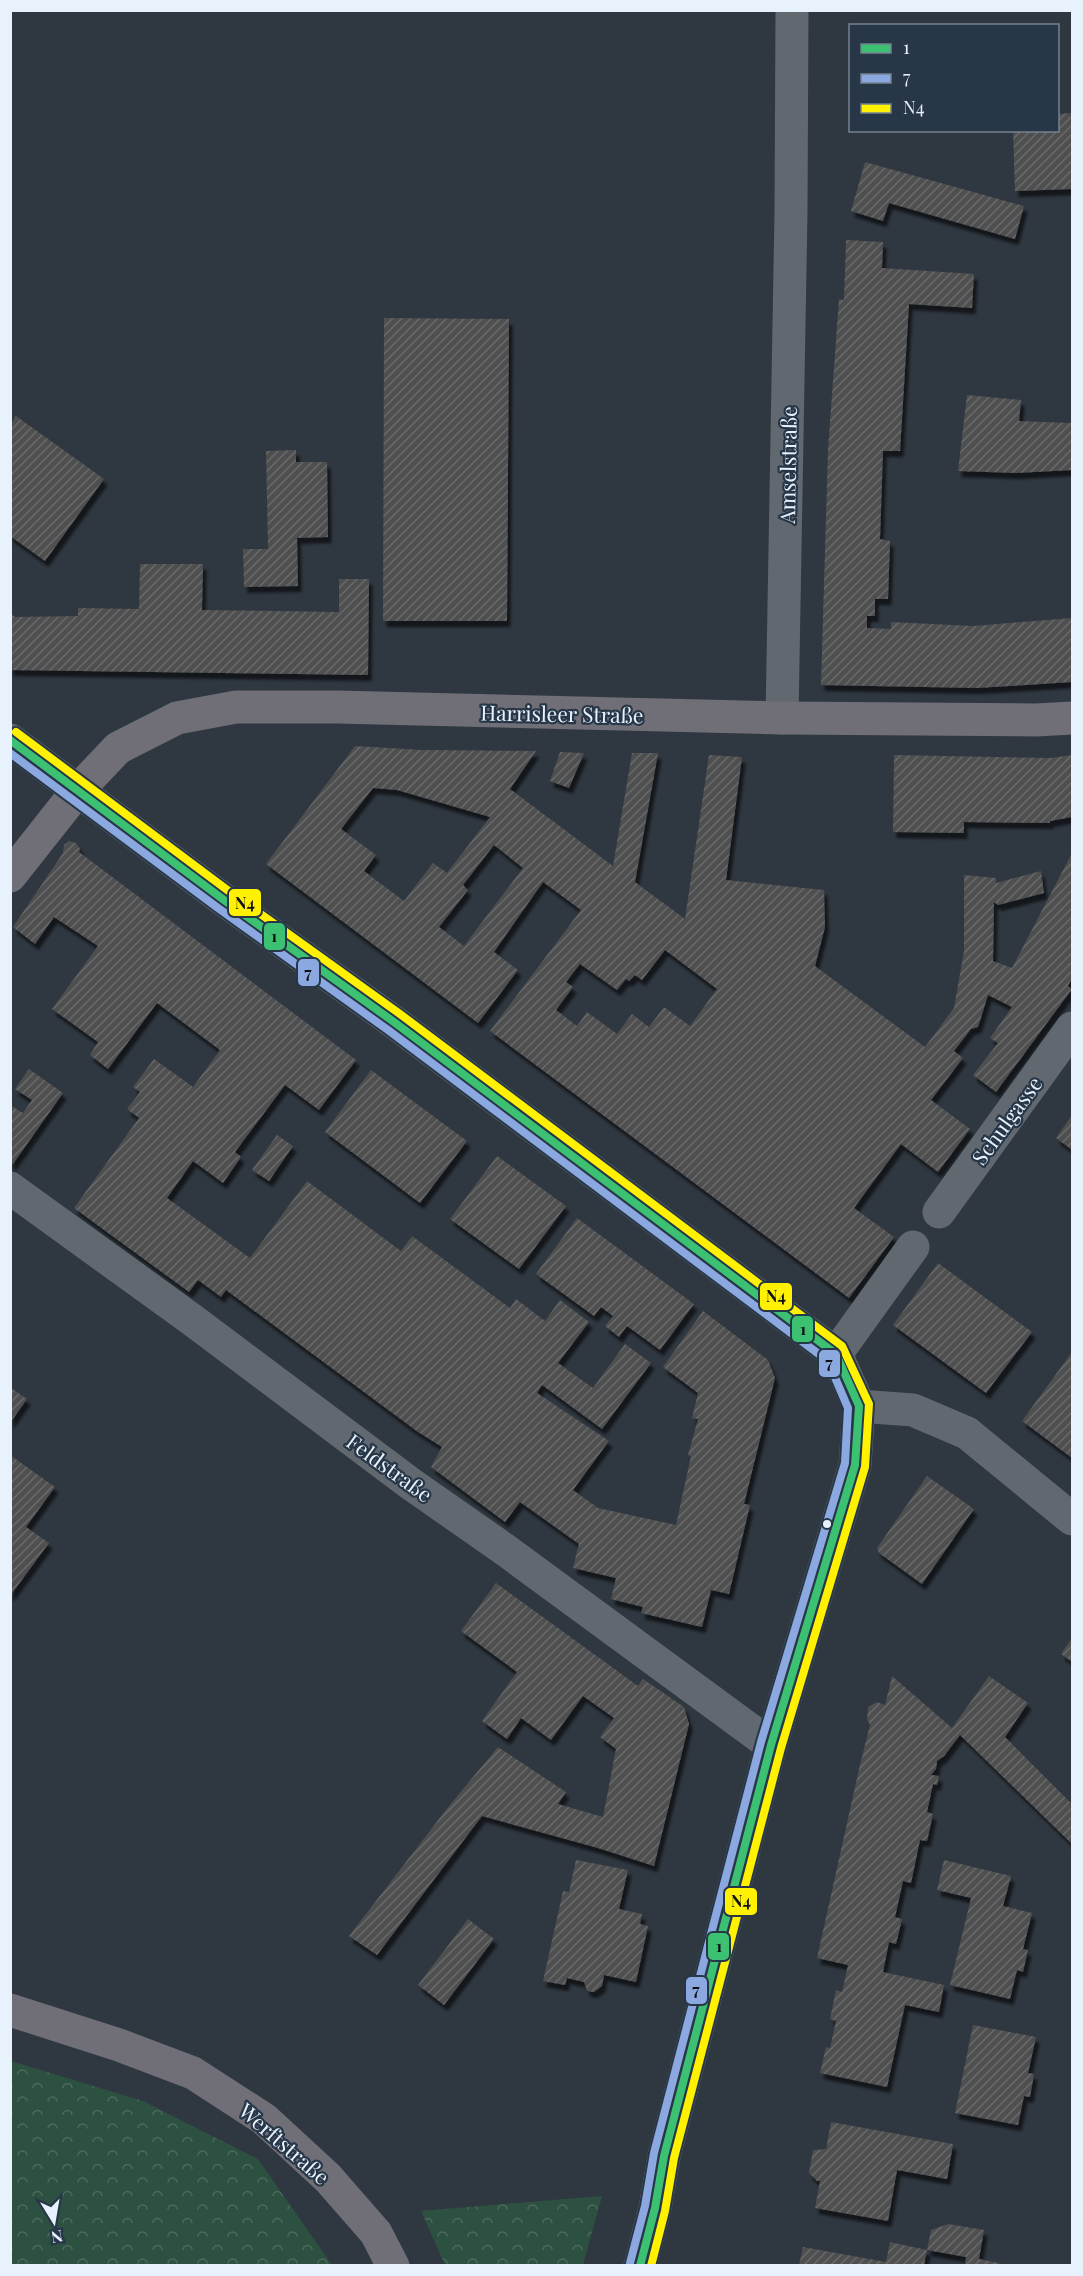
<svg xmlns="http://www.w3.org/2000/svg" width="1083" height="2276" font-family="'Playfair Display',serif">
<style>
.park{fill:url(#park-crowns)}
.building{fill:url(#building-hatch);fill-rule:evenodd;filter:url(#shadow)}
.lines{fill:none;stroke-linecap:round;stroke-linejoin:round}
.minor{stroke:#626870;stroke-width:33}
.major{stroke:#706e76;stroke-width:33}
.bus-1-casing{stroke:#273748;stroke-width:12}
.bus-2-casing{stroke:#273748;stroke-width:12}
.bus-3-casing{stroke:#273748;stroke-width:12}
.bus-1{stroke:#3cc173;stroke-width:8}
.bus-2{stroke:#8ca8e1;stroke-width:8}
.bus-3{stroke:#fff101;stroke-width:8}
.bus-dot{fill:#e7f2fd;stroke:#273748;stroke-width:2}
.labels{text-anchor:middle;dominant-baseline:central;stroke-width:4.5;stroke-linejoin:round;paint-order:stroke}
.street-label{font-size:21px;fill:#e7f2fd;stroke:#273748}
.line-badge{stroke:#273748;stroke-width:2}
.pale-badge-label{font-size:16px;text-anchor:middle;font-weight:bold;fill:#111}
</style>
<defs>
<pattern id="park-crowns" width="20" height="18" patternUnits="userSpaceOnUse" patternTransform="scale(1.5)"><rect width="20" height="18" fill="#2d5140"/><path d="M2 6a3 3 0 1 1 6 0M12 15a3 3 0 1 1 6 0" fill="none" stroke="#4b6a5c"/></pattern>
<pattern id="building-hatch" width="6" height="6" patternUnits="userSpaceOnUse" patternTransform="scale(1.5)"><rect width="6" height="6" fill="#4f4f50"/><path d="M-1 1l2-2M0 6l6-6M5 7l2-2" fill="none" stroke="#68696a"/></pattern>
<filter id="shadow"><feDropShadow dx="3.5" dy="6" stdDeviation="1.5" flood-color="#0009"/></filter>
</defs>
<rect width="100%" height="100%" fill="#2f3740"/>
<path class="park" d="M 11,2061 L 143,2101 L 258,2159 L 332,2265 L 11,2265 Z
M 602,2196 L 583,2265 L 445,2265 L 421,2211 Z"/>
<path class="building" d="M 1072,113 L 1072,189 L 1015,191 L 1013,130 L 1058,130 L 1058,114 Z
M 865,162 L 1024,206 L 1015,239 L 889,203 L 883,221 L 851,211 Z
M 846,240 L 883,242 L 882,268 L 974,274 L 972,308 L 909,304 L 900,451 L 883,451 L 880,539 L 890,541 L 888,599 L 875,599 L 875,616 L 867,616 L 867,628 L 891,629 L 891,622 L 973,626 L 1072,618 L 1072,682 L 977,688 L 821,685 L 828,449 L 839,299 L 844,300 Z
M 384,318 L 509,319 L 507,621 L 383,621 Z
M 967,395 L 1021,400 L 1019,421 L 1072,423 L 1072,470 L 1016,473 L 958,471 Z
M 16,416 L 104,479 L 45,561 L 10,536 L 10,425 Z
M 296,450 L 296,462 L 327,462 L 328,537 L 297,538 L 298,586 L 244,587 L 243,549 L 268,549 L 266,451 Z
M 140,564 L 203,564 L 202,610 L 339,612 L 339,579 L 369,579 L 368,675 L 10,670 L 10,613 L 15,617 L 78,616 L 78,608 L 139,609 Z
M 355,746 L 422,750 L 536,751 L 510,789 L 613,866 L 632,753 L 658,753 L 635,882 L 685,919 L 709,755 L 742,757 L 726,880 L 824,890 L 825,927 L 815,966 L 925,1047 L 954,1008 L 964,951 L 964,875 L 996,878 L 996,883 L 1041,871 L 1044,893 L 998,905 L 994,902 L 993,961 L 1012,968 L 1072,853 L 1072,978 L 1068,986 L 1072,989 L 996,1092 L 973,1075 L 998,1043 L 990,1038 L 1012,1007 L 988,995 L 978,1027 L 971,1029 L 954,1051 L 963,1058 L 931,1100 L 970,1129 L 938,1172 L 901,1144 L 854,1208 L 894,1237 L 849,1298 L 490,1031 L 581,910 L 543,882 L 494,952 L 518,970 L 478,1023 L 266,864 ZM 373,788 L 397,790 L 490,817 L 447,873 L 433,863 L 404,901 L 364,871 L 376,855 L 341,829 ZM 494,845 L 523,868 L 464,946 L 439,927 L 468,890 L 463,885 ZM 665,950 L 717,989 L 690,1026 L 664,1007 L 649,1027 L 632,1014 L 617,1034 L 587,1012 L 577,1026 L 556,1010 L 573,987 L 566,982 L 580,964 L 617,990 L 626,979 L 629,981 L 635,975 L 642,980 Z
M 560,752 L 584,753 L 569,788 L 550,781 Z
M 894,755 L 1051,758 L 1072,755 L 1072,817 L 1050,821 L 1050,823 L 964,822 L 964,833 L 893,832 Z
M 69,841 L 76,843 L 80,849 L 79,852 L 356,1060 L 319,1110 L 285,1085 L 235,1152 L 241,1157 L 223,1183 L 193,1161 L 167,1198 L 250,1258 L 307,1181 L 401,1251 L 412,1236 L 510,1308 L 516,1299 L 545,1321 L 560,1300 L 589,1322 L 558,1363 L 593,1388 L 625,1344 L 651,1363 L 602,1429 L 542,1385 L 537,1393 L 609,1441 L 573,1490 L 598,1508 L 676,1525 L 691,1456 L 688,1455 L 698,1419 L 692,1418 L 698,1393 L 663,1367 L 703,1311 L 768,1360 L 775,1378 L 744,1504 L 750,1505 L 729,1594 L 711,1590 L 702,1627 L 641,1613 L 643,1607 L 611,1599 L 616,1578 L 573,1568 L 579,1544 L 520,1502 L 505,1522 L 431,1467 L 442,1447 L 418,1432 L 226,1290 L 221,1297 L 198,1280 L 189,1292 L 74,1208 L 139,1118 L 127,1109 L 140,1092 L 133,1087 L 154,1059 L 193,1087 L 220,1050 L 157,1003 L 108,1069 L 90,1055 L 98,1042 L 52,1009 L 98,946 L 54,917 L 35,944 L 13,927 L 63,853 L 64,845 Z
M 29,1069 L 63,1093 L 13,1164 L 10,1163 L 10,1105 L 23,1113 L 32,1100 L 15,1089 Z
M 371,1070 L 467,1141 L 420,1203 L 325,1132 Z
M 1072,1115 L 1072,1150 L 1056,1138 Z
M 277,1135 L 293,1146 L 269,1181 L 252,1170 Z
M 497,1156 L 566,1206 L 519,1269 L 450,1219 Z
M 577,1218 L 694,1304 L 660,1350 L 627,1326 L 619,1337 L 605,1326 L 613,1316 L 601,1307 L 594,1316 L 536,1274 Z
M 938,1263 L 1032,1332 L 986,1393 L 893,1325 Z
M 1072,1352 L 1072,1458 L 1022,1421 Z
M 10,1387 L 27,1399 L 10,1423 Z
M 10,1455 L 55,1487 L 26,1527 L 49,1543 L 10,1596 Z
M 927,1476 L 974,1509 L 922,1584 L 879,1553 L 877,1548 Z
M 496,1583 L 638,1686 L 643,1679 L 684,1707 L 689,1724 L 654,1866 L 598,1848 L 482,1816 L 377,1955 L 349,1936 L 449,1806 L 498,1747 L 566,1792 L 558,1804 L 603,1817 L 616,1749 L 600,1737 L 614,1718 L 583,1696 L 551,1740 L 521,1718 L 507,1739 L 482,1721 L 517,1672 L 461,1631 Z
M 1072,1638 L 1072,1662 L 1061,1654 Z
M 892,1676 L 952,1728 L 989,1676 L 1028,1703 L 1005,1737 L 1072,1804 L 1072,1844 L 960,1735 L 944,1756 L 937,1761 L 936,1769 L 931,1775 L 939,1776 L 937,1785 L 933,1784 L 927,1812 L 933,1814 L 927,1841 L 920,1840 L 911,1883 L 903,1881 L 895,1917 L 902,1919 L 896,1944 L 889,1942 L 883,1972 L 944,1985 L 939,2012 L 905,2005 L 887,2087 L 820,2073 L 826,2047 L 830,2048 L 836,2021 L 830,2019 L 836,1990 L 842,1992 L 848,1965 L 817,1958 L 859,1769 L 870,1725 L 867,1719 L 868,1707 L 877,1702 L 885,1705 Z
M 576,1860 L 628,1870 L 619,1909 L 642,1914 L 640,1924 L 648,1926 L 636,1982 L 604,1975 L 602,1986 L 594,1992 L 587,1991 L 584,1982 L 567,1978 L 565,1985 L 543,1981 L 563,1891 L 569,1892 Z
M 944,1860 L 1011,1876 L 1003,1906 L 1032,1913 L 1023,1949 L 1028,1950 L 1023,1972 L 1017,1970 L 1010,1999 L 950,1985 L 971,1898 L 937,1890 Z
M 468,1919 L 494,1939 L 444,2005 L 418,1985 Z
M 973,2025 L 1036,2037 L 1028,2073 L 1034,2074 L 1030,2097 L 1024,2096 L 1018,2125 L 955,2113 Z
M 831,2122 L 953,2144 L 947,2179 L 897,2170 L 888,2221 L 815,2208 L 820,2181 L 817,2181 L 809,2173 L 813,2150 L 826,2149 Z
M 948,2224 L 984,2230 L 979,2259 L 999,2263 L 999,2265 L 965,2265 L 966,2257 L 927,2250 L 931,2230 Z
M 890,2242 L 927,2250 L 924,2265 L 799,2265 L 803,2247 L 886,2262 Z"/>
<g class="lines">
<path class="minor" d="M 782,718 L 791,212 L 792,10
M 10,740 L 224,900 L 394,1022 L 836,1354 L 859,1406 L 855,1465 L 771,1745 L 664,2156 L 655,2208 L 640,2266
M 10,1188 L 191,1319 L 411,1484 L 504,1549 L 771,1745
M 939,1212 L 1072,1028
M 836,1354 L 913,1247
M 859,1406 L 913,1410 L 967,1433 L 1072,1519"/>
<path class="major" d="M 10,876 L 78,790 L 118,748 L 177,718 L 236,707 L 337,707 L 782,718 L 1036,720 L 1072,718
M 10,2010 L 119,2045 L 193,2073 L 264,2119 L 328,2178 L 376,2233 L 393,2266"/>
<defs>
<path id="bus-1" d="M 10,740 L 224,900 L 394,1022 L 836,1354 L 859,1406 L 855,1465 L 771,1745 L 664,2156 L 655,2208 L 640,2266"/>
<path id="bus-2" d="M 10,753 L 218,908 L 388,1030 L 828,1361 L 848,1408 L 845,1463 L 761,1742 L 654,2153 L 645,2206 L 630,2263"/>
<path id="bus-3" d="M 16,732 L 230,892 L 400,1014 L 842,1346 L 869,1404 L 865,1467 L 781,1748 L 674,2158 L 665,2211 L 651,2266"/>
</defs>
<use href="#bus-1" class="bus-1-casing"/>
<use href="#bus-2" class="bus-2-casing"/>
<use href="#bus-3" class="bus-3-casing"/>
<use href="#bus-1" class="bus-1"/>
<use href="#bus-2" class="bus-2"/>
<use href="#bus-3" class="bus-3"/>
</g>
<circle class="bus-dot" cx="827" cy="1524" r="5"/>
<g class="labels">
<g class="street-label">
<text transform="translate(787 465) rotate(-89)">Amselstraße</text>
<text transform="translate(562 713) rotate(1)">Harrisleer Straße</text>
<text transform="translate(1006 1120) rotate(-54)">Schulgasse</text>
<text transform="translate(390 1467) rotate(36)">Feldstraße</text>
<text transform="translate(285 2143) rotate(41)">Werftstraße</text>
</g>
</g>
<g class="line-badge">
<rect x="228" y="888" width="34" height="29" rx="6" fill="#fff101"/>
<rect x="263" y="922" width="23" height="29" rx="6" fill="#3cc173"/>
<rect x="297" y="958" width="23" height="29" rx="6" fill="#8ca8e1"/>
<rect x="759" y="1282" width="34" height="29" rx="6" fill="#fff101"/>
<rect x="791" y="1315" width="23" height="28" rx="6" fill="#3cc173"/>
<rect x="818" y="1349" width="23" height="29" rx="6" fill="#8ca8e1"/>
<rect x="724" y="1887" width="34" height="29" rx="6" fill="#fff101"/>
<rect x="707" y="1932" width="23" height="29" rx="6" fill="#3cc173"/>
<rect x="685" y="1976" width="23" height="29" rx="6" fill="#8ca8e1"/>
</g>
<g class="pale-badge-label">
<text x="245" y="909">N4</text>
<text x="274" y="942">1</text>
<text x="308" y="979">7</text>
<text x="776" y="1302">N4</text>
<text x="803" y="1335">1</text>
<text x="829" y="1369">7</text>
<text x="741" y="1907">N4</text>
<text x="719" y="1952">1</text>
<text x="696" y="1996">7</text>
</g>
<rect width="1083" height="2276" fill="none" stroke="#e7f2fd" stroke-width="24"/>
<rect x="849" y="24" width="210" height="108" fill="#273748" stroke="#748290" stroke-width="1.5"/>
<rect x="861" y="44" width="30" height="9" fill="#3cc173" stroke="#748290" stroke-width="1.5"/>
<text x="903" y="54" font-size="18" fill="#e7f2fd">1</text>
<rect x="861" y="74" width="30" height="9" fill="#8ca8e1" stroke="#748290" stroke-width="1.5"/>
<text x="903" y="84" font-size="18" fill="#e7f2fd">7</text>
<rect x="861" y="104" width="30" height="9" fill="#fff101" stroke="#748290" stroke-width="1.5"/>
<text x="903" y="114" font-size="18" fill="#e7f2fd">N4</text>
<g transform="translate(54 2222) rotate(169)" stroke="#273748" stroke-width="4.5" paint-order="stroke">
<path d="M0-4.5L10 22L0 15L-10 22Z" fill="#e7f2fd"/>
<text y="-9" font-size="16" font-weight="bold" text-anchor="middle" fill="#e7f2fd">N</text>
</g>
</svg>
